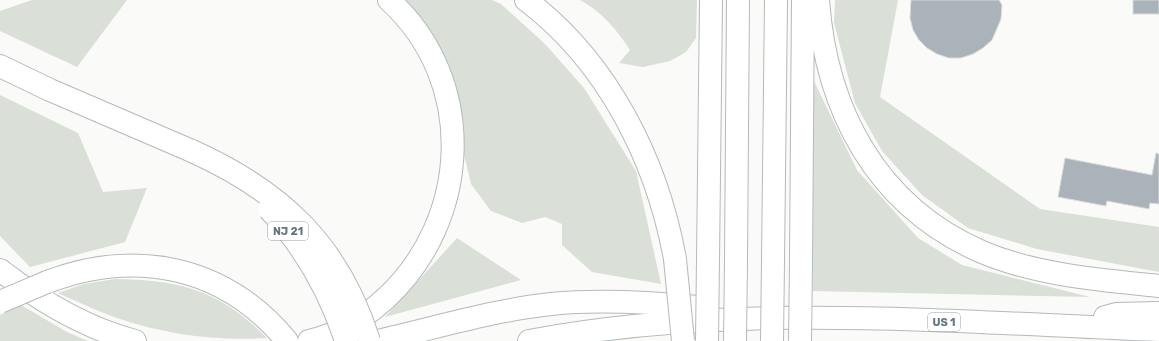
<svg xmlns="http://www.w3.org/2000/svg" width="1159" height="341" font-family="Rubik,sans-serif">
<style>
.green{fill:#dadfd7}
.building{fill:#aab3b9;stroke:#dcdcda}
.lines{fill:none;stroke-linecap:round;stroke-linejoin:round}
.highway-casing{stroke:#b4b9bd;stroke-width:24}
.highway{stroke:#fff;stroke-width:22}
.highway-bridge-casing{stroke:#b4b9bd;stroke-width:24;stroke-linecap:butt}
.highway-bridge{stroke:#fff;stroke-width:22}
.labels{text-anchor:middle;dominant-baseline:central;stroke-width:4;stroke-linejoin:round;paint-order:stroke}
.shield{fill:#fff;stroke:#939fa8;stroke-width:1}
.shield-label{font-size:11px;font-weight:bold;fill:#657683}
</style>
<rect width="100%" height="100%" fill="#fafaf8"/>
<path class="green" d="M 32,0 L 127,0 L 77,67 L 0,31 L 0,11 Z
M 402,0 L 492,0 L 501,4 L 545,44 L 584,88 L 636,171 L 661,284 L 592,272 L 562,245 L 562,224 L 545,217 L 522,223 L 491,211 L 471,184 L 462,146 L 456,91 L 437,41 Z
M 580,0 L 697,0 L 696,38 L 686,52 L 670,61 L 643,67 L 619,63 L 630,50 C 617,30 602,12 580,0 Z
M 835,0 L 898,0 L 880,97 L 1040,209 L 1159,227 L 1159,272 L 1037,249 L 968,228 L 922,195 L 882,151 L 855,103 L 834,23 Z
M 811,75 L 857,170 L 918,238 L 962,265 L 1090,297 L 813,291 Z
M 0,95 L 78,133 L 103,192 L 147,188 L 125,242 L 30,267 L 0,236 Z
M 457,238 L 521,280 L 385,317 Z
M 115,279 C 181,280 219,290 267,338 C 216,341 168,335 120,319 C 99,312 78,302 58,293 L 84,284 Z
M 21,305 L 67,332 L 88,341 L 0,341 L 0,315 Z"/>
<path class="building" d="M 911,0 L 999,0 L 1002,5 L 1001,19 L 992,40 L 983,48 L 973,54 L 961,58 L 949,58 L 937,54 L 927,48 L 919,40 L 913,30 L 910,18 Z
M 1133,0 L 1159,0 L 1159,14 L 1133,14 Z
M 1156,153 L 1159,154 L 1159,204 L 1150,203 L 1149,209 L 1107,201 L 1106,206 L 1058,197 L 1065,158 L 1152,175 Z"/>
<g class="lines">
<defs>
<path id="highway" d="M 526,0 C 608,62 657,160 675,259
M 818,0 C 826,110 876,206 982,252 C 1036,275 1101,280 1159,286
M 0,66 L 50,90 L 192,151
M 708,260 L 711,0
M 736,261 L 738,0
M 773,262 L 776,0
M 801,263 L 803,0
M 0,270 C 40,301 85,328 135,341
M 47,282 C 136,248 225,266 287,341
M 1105,317 L 1116,314 L 1159,313
M 309,341 C 337,335 364,318 385,299 C 471,220 478,81 389,0
M 378,341 C 435,328 494,310 551,304 C 600,299 648,302 697,307
M 529,341 C 737,302 949,322 1159,330"/>
</defs>
<use href="#highway" class="highway-casing"/>
<use href="#highway" class="highway"/>
<defs>
<path id="highway-bridge" d="M 192,151 C 281,191 339,245 369,341
M 269,209 C 305,247 330,292 346,341
M 675,259 L 683,341
M 0,302 L 47,282
M 707,341 L 708,260
M 735,341 L 736,261
M 772,341 L 773,262
M 800,341 L 801,263"/>
</defs>
<use href="#highway-bridge" class="highway-bridge-casing"/>
<use href="#highway-bridge" class="highway-bridge"/>
</g>
<g class="labels">
<g class="shield">
<rect x="268" y="222" width="40" height="18" rx="3"/>
<rect x="928" y="313" width="32" height="18" rx="3"/>
</g>
<g class="shield-label">
<text x="288" y="231">NJ 21</text>
<text x="944" y="322">US 1</text>
</g>
</g>
</svg>
